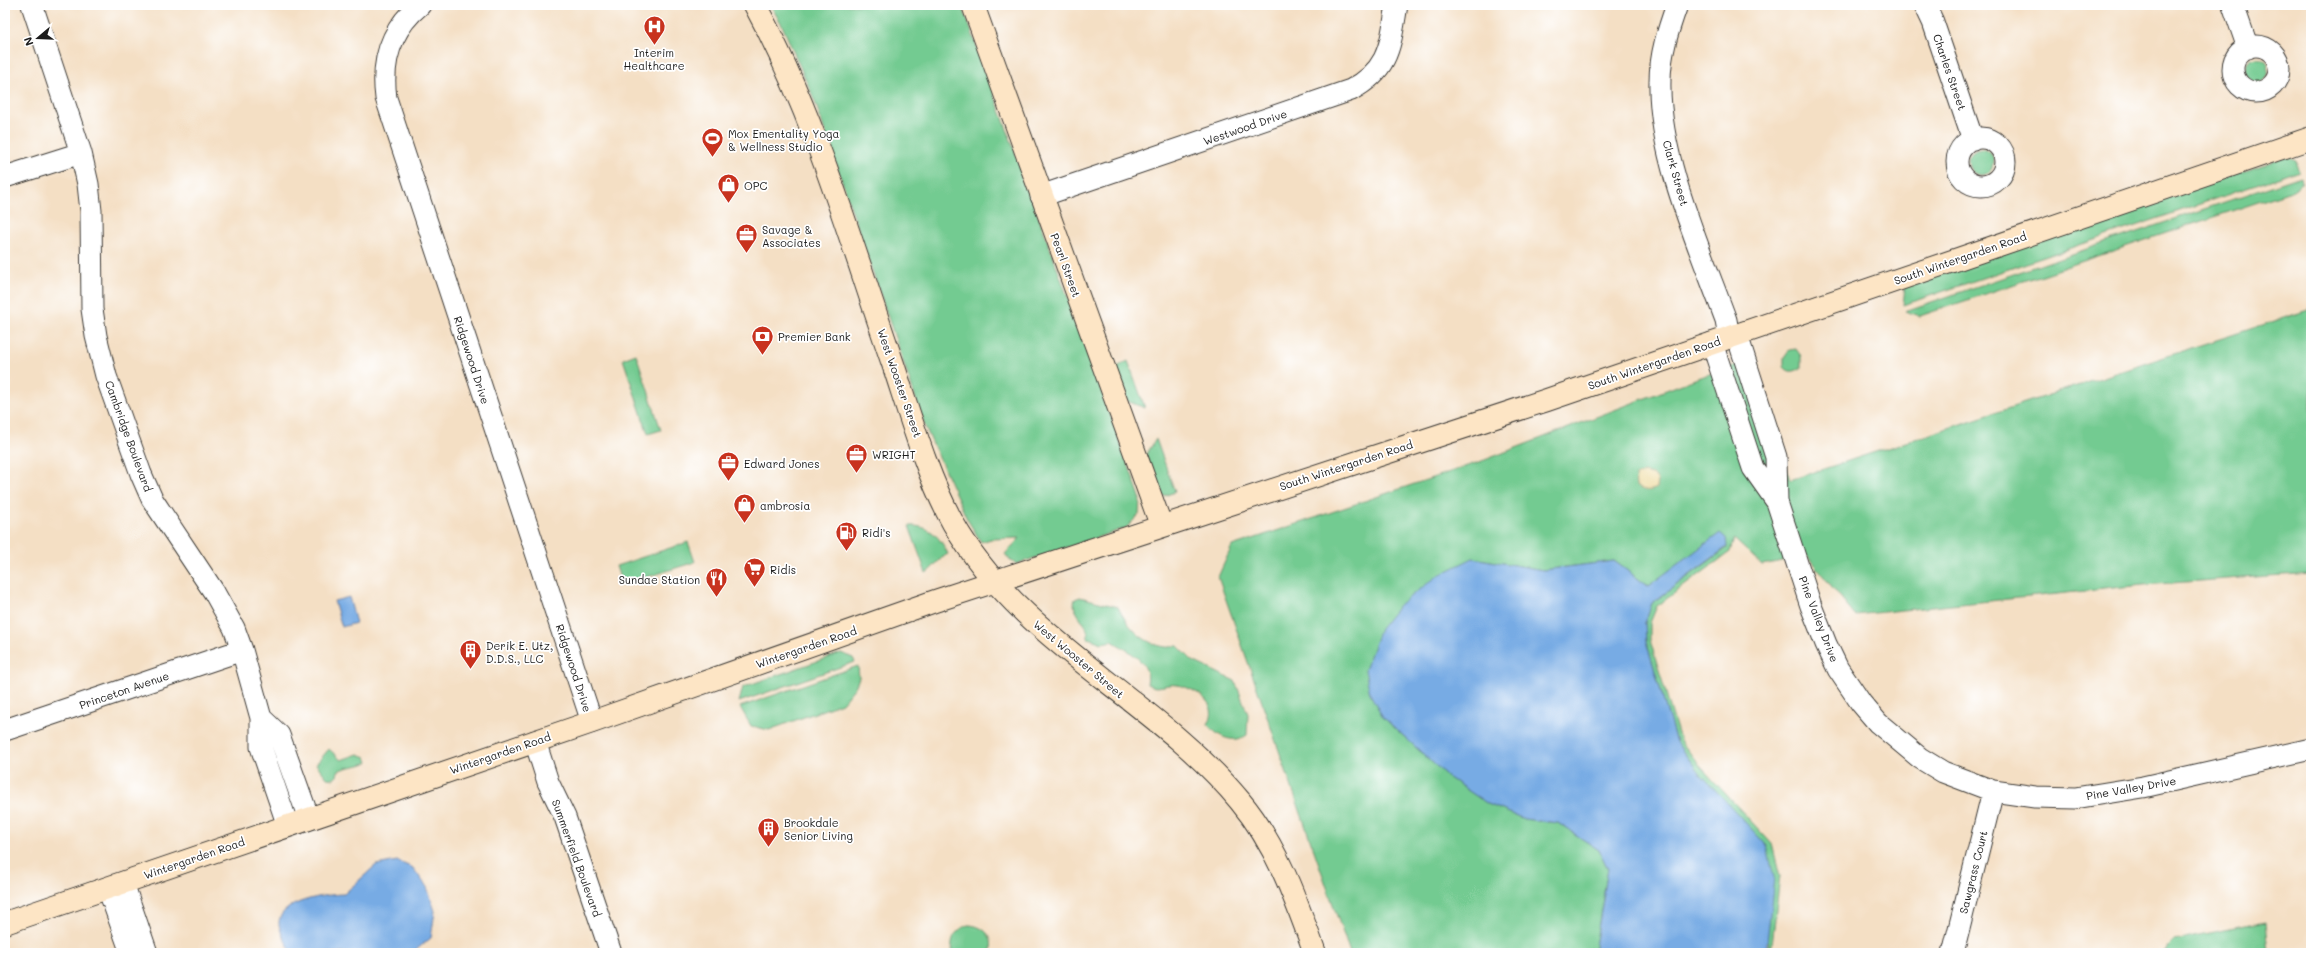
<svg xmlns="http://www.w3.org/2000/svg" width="2316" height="958" font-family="Mali,sans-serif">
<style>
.green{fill:#73cb91;stroke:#487456}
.sand{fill:#eeda9e;stroke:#857b5d}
.water{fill:#77abe4;stroke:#4a6480}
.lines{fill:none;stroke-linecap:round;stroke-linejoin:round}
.street-casing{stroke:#3c3935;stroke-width:23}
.secondary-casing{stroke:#3c3935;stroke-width:24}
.street{stroke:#fff;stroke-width:21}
.secondary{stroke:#fde5c5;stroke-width:22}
.labels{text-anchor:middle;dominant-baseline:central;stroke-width:3.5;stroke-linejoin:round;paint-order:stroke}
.poi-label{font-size:11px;fill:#1c1c1c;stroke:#fff;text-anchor:start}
.street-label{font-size:11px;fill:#1c1c1c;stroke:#fff}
</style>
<rect width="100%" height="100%" fill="#fff"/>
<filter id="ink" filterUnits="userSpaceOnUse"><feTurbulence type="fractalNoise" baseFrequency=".025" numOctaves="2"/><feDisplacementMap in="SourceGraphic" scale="8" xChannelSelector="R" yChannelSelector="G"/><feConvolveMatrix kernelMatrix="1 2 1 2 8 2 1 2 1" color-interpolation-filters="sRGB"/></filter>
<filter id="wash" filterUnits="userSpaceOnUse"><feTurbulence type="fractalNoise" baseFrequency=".012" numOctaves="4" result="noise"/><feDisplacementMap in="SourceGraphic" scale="16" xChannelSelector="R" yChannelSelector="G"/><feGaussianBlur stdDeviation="0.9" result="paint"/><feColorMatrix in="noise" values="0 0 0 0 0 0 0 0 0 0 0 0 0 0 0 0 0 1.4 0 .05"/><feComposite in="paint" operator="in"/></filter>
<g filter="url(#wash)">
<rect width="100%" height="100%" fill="#f4dfc4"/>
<path class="green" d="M 770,5 L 962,5 L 1140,497 L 1139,515 L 1126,528 L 1016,564 L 1011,561 L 1005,554 L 1020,538 L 991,539 L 981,542 L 967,519 L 926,429 L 814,99 L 781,23 Z
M2245 70a12 12 0 1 1 24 0a12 12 0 1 1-24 0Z
M1968 162a13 13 0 1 1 26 0a13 13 0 1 1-26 0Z
M 2286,157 L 2296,161 L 2300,170 L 1903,305 L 1905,286 Z
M 2301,176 L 2302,181 L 2297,188 L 2291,191 L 1920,316 L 1905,311 Z
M 2311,309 L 2311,573 L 2143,585 L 1855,615 L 1807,556 L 1762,565 L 1734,539 L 1730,552 L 1657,606 L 1650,623 L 1650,640 L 1680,740 L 1700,766 L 1772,844 L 1780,876 L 1771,953 L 1766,953 L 1769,943 L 1697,770 L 1676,742 L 1646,641 L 1645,622 L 1652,603 L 1727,548 L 1720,534 L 1648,586 L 1614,561 L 1543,570 L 1473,558 L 1383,717 L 1448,777 L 1488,804 L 1524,819 L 1558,823 L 1599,850 L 1608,869 L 1594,953 L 1350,953 L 1218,577 L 1232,546 L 1482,461 L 1700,377 L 1751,361 L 1790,480 Z
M 1796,349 L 1801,356 L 1801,368 C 1794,372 1789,373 1784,367 L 1784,357 L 1789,350 Z
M 636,354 L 661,430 L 648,434 L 623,359 Z
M 1128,361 L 1145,408 L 1127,401 L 1115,368 Z
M 1156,439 L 1175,492 L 1161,497 L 1146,455 Z
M 909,526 C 930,525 940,537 948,554 C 938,559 935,567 926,573 Z
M 688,542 L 695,562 L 622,585 L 616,566 Z
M 1080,597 L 1118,607 C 1128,627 1143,644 1166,647 C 1171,648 1173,645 1178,646 L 1193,661 L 1235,681 L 1248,714 L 1247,735 C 1233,745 1216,736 1208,724 C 1221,704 1195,688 1177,685 C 1164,683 1159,691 1147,684 C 1152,662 1128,651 1112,641 L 1102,643 L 1088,638 C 1089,621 1070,613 1075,599 Z
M 841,653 L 853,658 L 855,662 L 739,702 L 743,687 Z
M 858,666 L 859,678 L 855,687 L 842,703 L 769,730 L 751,726 L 740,707 Z
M 329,749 L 341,760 L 358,754 L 366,757 L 368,762 C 358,767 347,766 338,771 L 337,776 L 334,779 L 327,778 L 316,764 Z
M 2266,922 L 2269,953 L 2165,953 L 2174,940 Z
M 968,925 C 983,925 996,937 990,953 L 953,953 C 949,940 955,930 968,925 Z"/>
<path class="sand" d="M 1644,473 L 1655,476 L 1658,481 L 1657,488 C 1649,492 1643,491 1636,486 L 1635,476 Z"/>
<path class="water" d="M 1720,533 L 1726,538 L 1727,547 L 1652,603 L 1645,622 L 1646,641 L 1676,742 L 1697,770 L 1767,846 L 1774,877 L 1766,953 L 1594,953 L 1608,869 L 1599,850 L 1558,823 L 1524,819 L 1488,804 L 1448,777 L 1383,717 L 1370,694 L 1365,670 L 1380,629 L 1400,604 L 1439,575 L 1473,558 L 1543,570 L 1614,561 L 1648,586 Z
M 349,597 L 356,623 L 342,627 L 334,601 Z
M 397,861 L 413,868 L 427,887 L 435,911 L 431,938 L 412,953 L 292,953 C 287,944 281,935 279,925 C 276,901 328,894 344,894 L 376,865 Z"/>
</g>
<g filter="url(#ink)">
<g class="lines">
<defs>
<path id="street" d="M 32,5 L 81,153 L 88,184 L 91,211 L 92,309 L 96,336 L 106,376 L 141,474 L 152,499 L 214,592 L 234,628 L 242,650 L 261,718 L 261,747 L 288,826
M 420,5 C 391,29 381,61 386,98 L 592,722
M 1677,5 C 1668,30 1660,55 1660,81 C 1658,156 1700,249 1726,320 L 1729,337
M 1925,5 L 1933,22 L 1973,140
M 2233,5 L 2248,48
M2233 69a23 23 0 1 1 46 0a23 23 0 1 1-46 0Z
M1957 162a24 24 0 1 1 48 0a24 24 0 1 1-48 0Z
M 5,177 L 81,153
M 1041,196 L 1351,90 C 1390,69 1390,45 1397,5
M 1737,335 L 1776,457 L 1777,502 L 1811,606 L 1826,644 L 1838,669 L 1861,703 L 1878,723 L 1920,758 L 1943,772 L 1993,791 L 2035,797 L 2075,798 L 2143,787 L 2311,749
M 1712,343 L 1753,468 L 1777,502
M 261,718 L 279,735 L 309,819
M 5,730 L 242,650
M 535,741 L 548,782 L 565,817 L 611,953
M 123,883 L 147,953
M 108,888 L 131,953
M 1953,953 L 1993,791"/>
<path id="secondary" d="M 755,5 C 816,118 851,243 893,364 C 910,415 927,476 953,523 C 1021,643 1155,698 1240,801 C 1277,845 1296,900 1315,953
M 973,5 L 1161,525
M 5,923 L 592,722 L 935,601 L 1547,400 L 2311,138"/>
</defs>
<use href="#street" class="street-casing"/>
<use href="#secondary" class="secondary-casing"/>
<use href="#street" class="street"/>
<use href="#secondary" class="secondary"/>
</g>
</g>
<defs>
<symbol id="hospital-pin" viewBox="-11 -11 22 30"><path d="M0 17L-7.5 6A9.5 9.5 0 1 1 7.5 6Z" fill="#c8321e" stroke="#fff"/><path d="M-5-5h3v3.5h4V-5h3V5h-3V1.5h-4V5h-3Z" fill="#fff"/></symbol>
<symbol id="stadium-pin" viewBox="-11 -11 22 30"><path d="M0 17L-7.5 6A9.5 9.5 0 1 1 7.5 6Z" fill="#c8321e" stroke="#fff"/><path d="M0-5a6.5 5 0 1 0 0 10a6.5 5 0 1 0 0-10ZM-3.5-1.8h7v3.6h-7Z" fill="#fff"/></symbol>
<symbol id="shop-pin" viewBox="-11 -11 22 30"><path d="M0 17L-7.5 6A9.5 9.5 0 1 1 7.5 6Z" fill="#c8321e" stroke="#fff"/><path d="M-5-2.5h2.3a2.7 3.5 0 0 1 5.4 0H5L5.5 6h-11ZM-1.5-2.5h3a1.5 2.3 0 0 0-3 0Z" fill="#fff"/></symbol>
<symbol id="office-pin" viewBox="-11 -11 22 30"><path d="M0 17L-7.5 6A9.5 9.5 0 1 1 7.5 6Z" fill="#c8321e" stroke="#fff"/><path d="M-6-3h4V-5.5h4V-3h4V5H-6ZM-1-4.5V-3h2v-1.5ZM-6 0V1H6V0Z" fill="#fff"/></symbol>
<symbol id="bank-pin" viewBox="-11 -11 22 30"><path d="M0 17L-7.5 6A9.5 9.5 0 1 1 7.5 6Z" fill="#c8321e" stroke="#fff"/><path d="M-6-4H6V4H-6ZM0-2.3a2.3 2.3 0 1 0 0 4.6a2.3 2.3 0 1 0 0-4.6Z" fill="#fff"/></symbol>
<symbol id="fuel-pin" viewBox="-11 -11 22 30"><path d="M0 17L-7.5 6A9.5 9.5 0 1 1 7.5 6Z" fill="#c8321e" stroke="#fff"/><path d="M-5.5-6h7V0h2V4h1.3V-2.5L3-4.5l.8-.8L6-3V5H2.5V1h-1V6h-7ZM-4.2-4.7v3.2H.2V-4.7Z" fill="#fff"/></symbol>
<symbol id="supermarket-pin" viewBox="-11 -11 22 30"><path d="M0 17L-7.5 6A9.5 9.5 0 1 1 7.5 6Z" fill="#c8321e" stroke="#fff"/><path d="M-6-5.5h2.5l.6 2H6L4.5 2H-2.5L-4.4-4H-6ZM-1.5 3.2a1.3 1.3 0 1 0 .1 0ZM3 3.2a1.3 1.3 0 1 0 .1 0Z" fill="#fff"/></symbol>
<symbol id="restaurant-pin" viewBox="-11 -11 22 30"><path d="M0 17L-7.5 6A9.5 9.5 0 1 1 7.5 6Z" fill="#c8321e" stroke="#fff"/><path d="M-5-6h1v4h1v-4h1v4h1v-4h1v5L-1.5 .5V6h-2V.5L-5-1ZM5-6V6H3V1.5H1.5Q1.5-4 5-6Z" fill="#fff"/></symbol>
<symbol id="building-pin" viewBox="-11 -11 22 30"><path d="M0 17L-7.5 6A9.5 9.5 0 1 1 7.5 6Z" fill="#c8321e" stroke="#fff"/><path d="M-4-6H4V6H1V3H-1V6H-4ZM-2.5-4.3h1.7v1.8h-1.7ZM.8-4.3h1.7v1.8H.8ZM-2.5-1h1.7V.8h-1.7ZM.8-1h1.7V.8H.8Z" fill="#fff"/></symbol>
</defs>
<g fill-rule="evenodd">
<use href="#hospital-pin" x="642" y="14" width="25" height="34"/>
<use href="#stadium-pin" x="700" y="126" width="25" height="34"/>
<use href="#shop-pin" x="716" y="172" width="25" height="34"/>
<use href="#office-pin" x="734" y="222" width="25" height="34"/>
<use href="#bank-pin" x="750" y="324" width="25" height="34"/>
<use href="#office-pin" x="844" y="442" width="25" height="34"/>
<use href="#office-pin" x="716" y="450" width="25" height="34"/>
<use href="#shop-pin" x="732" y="492" width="25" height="34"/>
<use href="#fuel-pin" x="834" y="520" width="25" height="34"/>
<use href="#supermarket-pin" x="742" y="556" width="25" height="34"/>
<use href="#restaurant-pin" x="704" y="566" width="25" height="34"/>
<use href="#building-pin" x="458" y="638" width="25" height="34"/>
<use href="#building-pin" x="756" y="816" width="25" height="34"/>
</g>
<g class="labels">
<g class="poi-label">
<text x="654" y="52" text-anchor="middle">Interim<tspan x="654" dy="13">Healthcare</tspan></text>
<text x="728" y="133">Mox Ementality Yoga<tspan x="728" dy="13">&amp; Wellness Studio</tspan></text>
<text x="744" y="185">OPC</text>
<text x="762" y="229">Savage &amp;<tspan x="762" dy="13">Associates</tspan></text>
<text x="778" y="336">Premier Bank</text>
<text x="872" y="454">WRIGHT</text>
<text x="744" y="463">Edward Jones</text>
<text x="760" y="505">ambrosia</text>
<text x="862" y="532">Ridi's</text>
<text x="770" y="569">Ridis</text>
<text x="700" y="579" text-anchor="end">Sundae Station</text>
<text x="486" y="645">Derik E. Utz,<tspan x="486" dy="13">D.D.S., LLC</tspan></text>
<text x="784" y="822">Brookdale<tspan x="784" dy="13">Senior Living</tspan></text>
</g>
<g class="street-label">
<text transform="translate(1950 72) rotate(71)">Charles Street</text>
<text transform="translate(1245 127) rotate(-19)">Westwood Drive</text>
<text transform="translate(1676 173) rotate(74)">Clark Street</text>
<text transform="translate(1960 258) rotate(-19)">South Wintergarden Road</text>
<text transform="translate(1066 265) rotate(70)">Pearl Street</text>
<text transform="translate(472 360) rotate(72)">Ridgewood Drive</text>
<text transform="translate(1654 363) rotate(-19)">South Wintergarden Road</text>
<text transform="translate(900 383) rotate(71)">West Wooster Street</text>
<text transform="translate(129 436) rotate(70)">Cambridge Boulevard</text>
<text transform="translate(1346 465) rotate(-18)">South Wintergarden Road</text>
<text transform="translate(1819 619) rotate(69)">Pine Valley Drive</text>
<text transform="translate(806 647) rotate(-19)">Wintergarden Road</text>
<text transform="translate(1079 659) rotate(40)">West Wooster Street</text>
<text transform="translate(574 668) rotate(72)">Ridgewood Drive</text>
<text transform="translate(124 690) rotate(-19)">Princeton Avenue</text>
<text transform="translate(500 753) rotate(-19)">Wintergarden Road</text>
<text transform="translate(2131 788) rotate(-10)">Pine Valley Drive</text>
<text transform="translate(194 858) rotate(-19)">Wintergarden Road</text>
<text transform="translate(577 858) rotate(70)">Summerfield Boulevard</text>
<text transform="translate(1973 872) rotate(-76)">Sawgrass Court</text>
</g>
</g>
<rect width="2316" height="958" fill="none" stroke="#fff" stroke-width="20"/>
<g transform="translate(38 38) rotate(251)" stroke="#ffffff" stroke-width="3" paint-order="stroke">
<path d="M0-3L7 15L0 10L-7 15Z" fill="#1c1c1c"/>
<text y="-6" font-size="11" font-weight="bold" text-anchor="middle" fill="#1c1c1c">N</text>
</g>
</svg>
